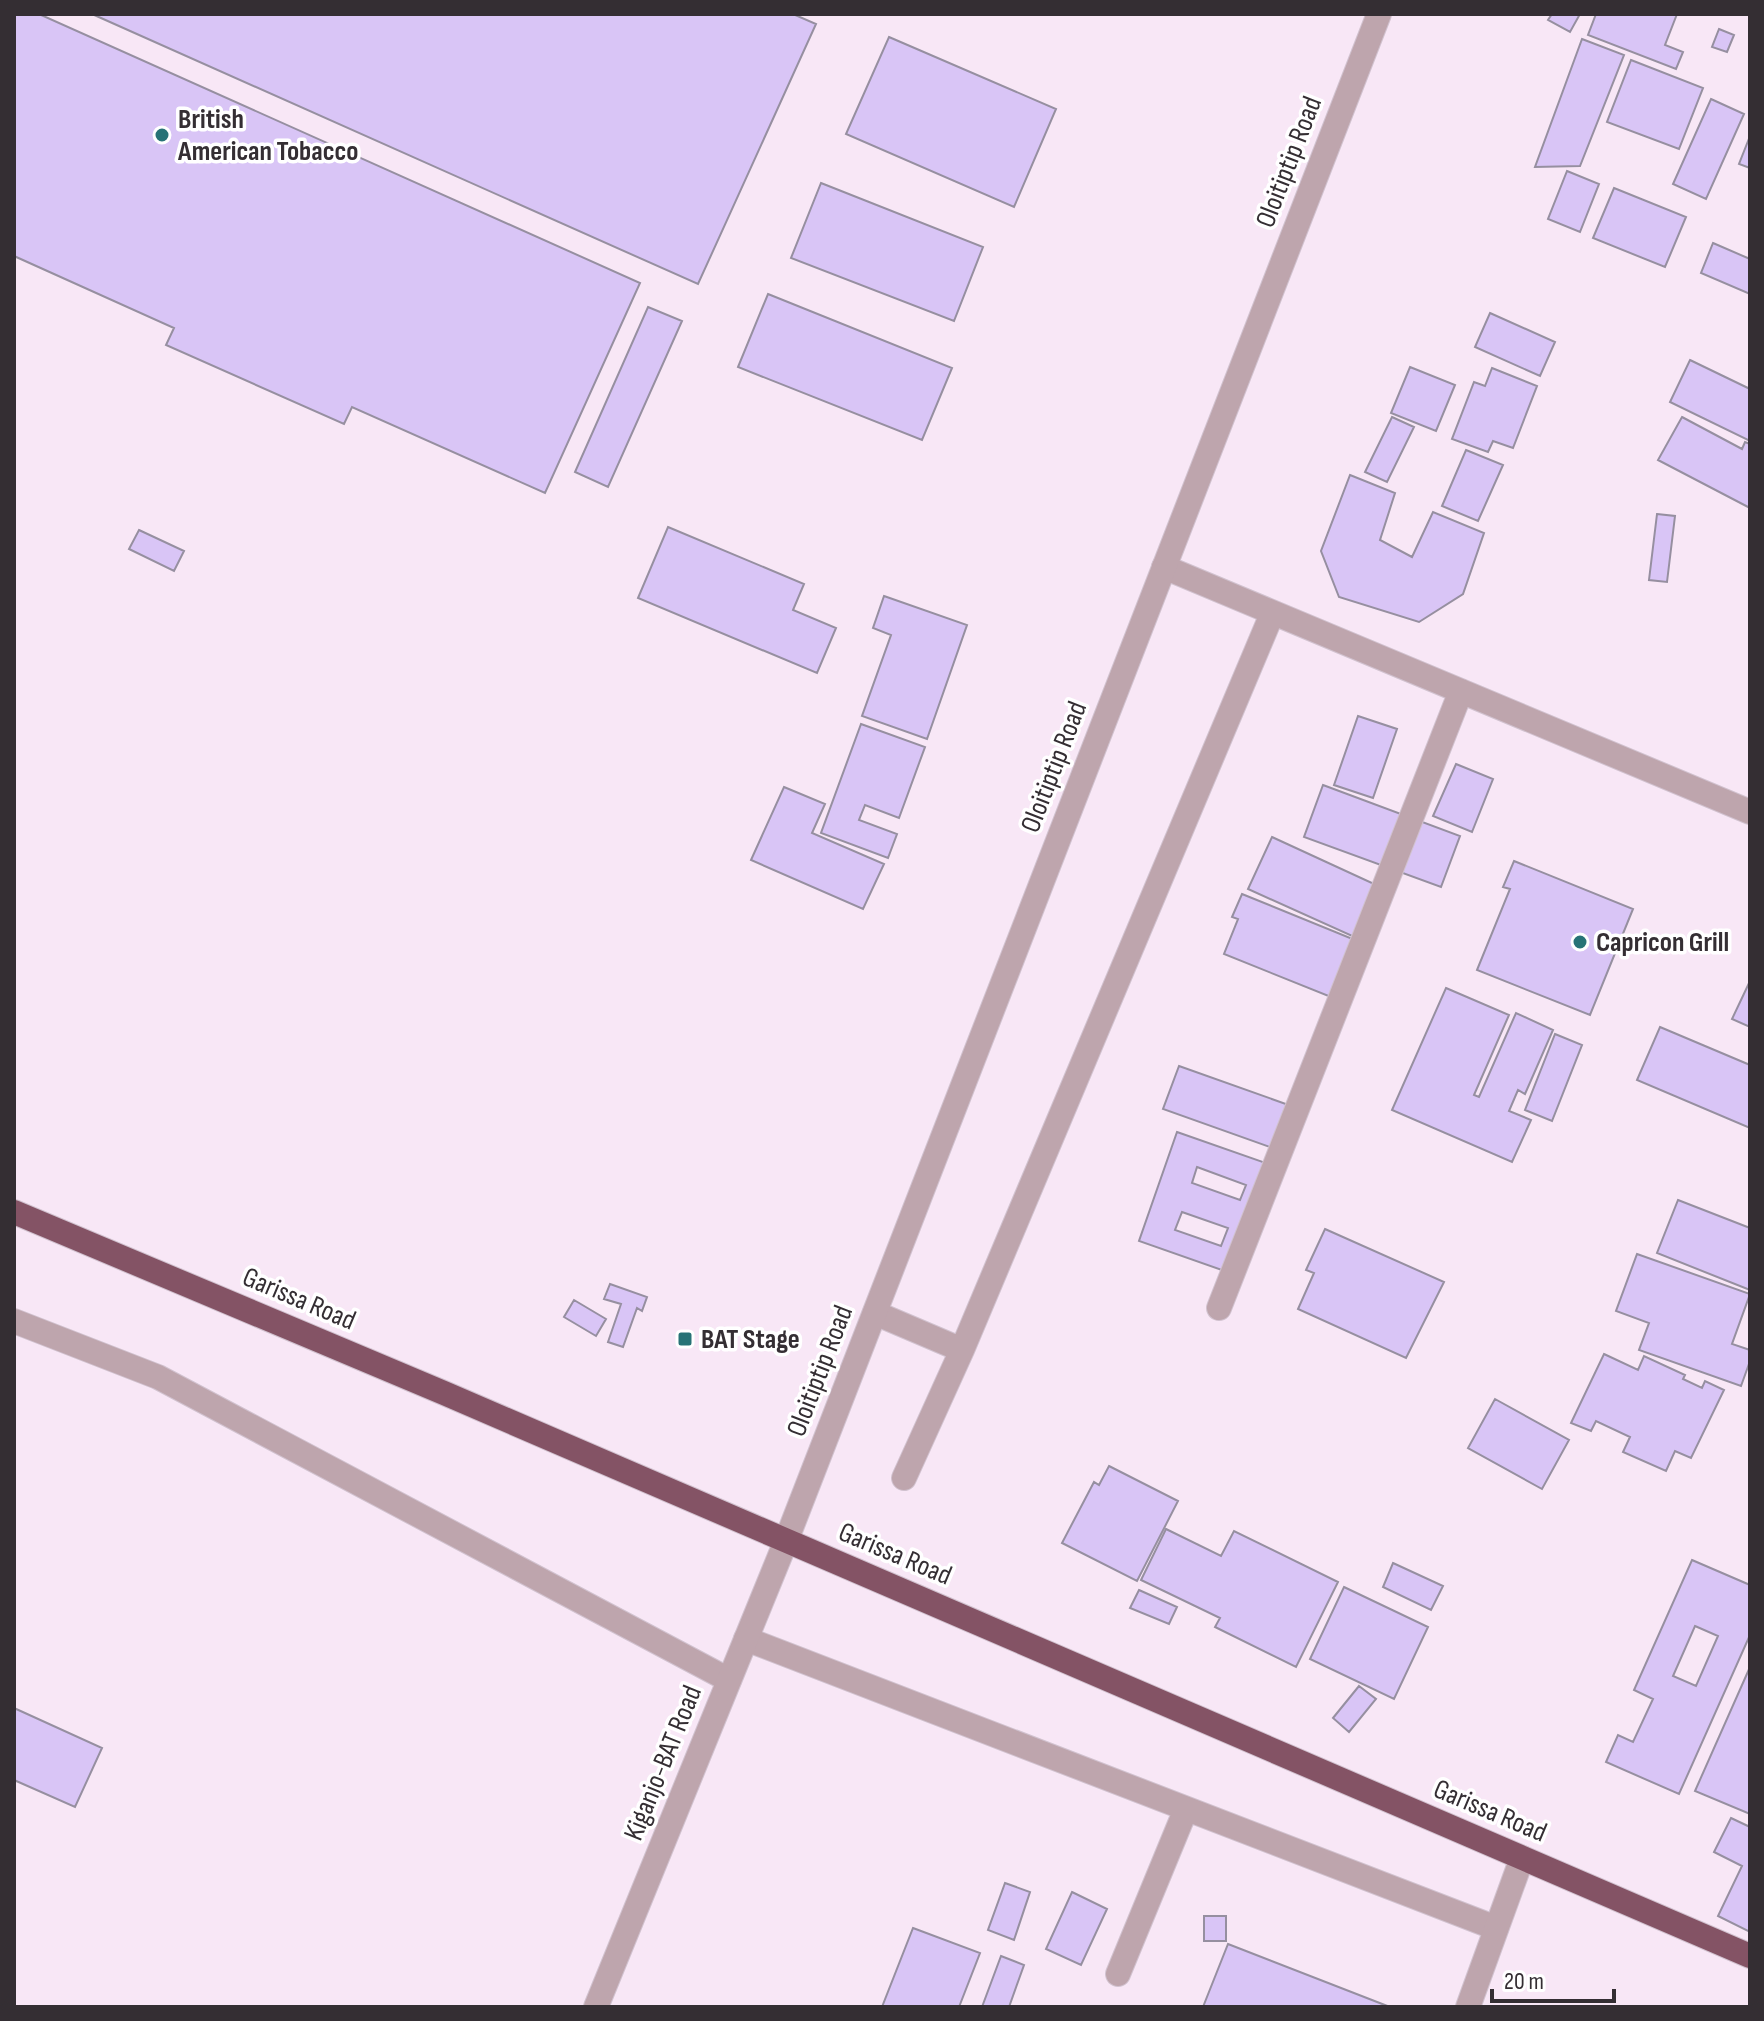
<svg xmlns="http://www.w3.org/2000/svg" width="1764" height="2021" font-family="'Sofia Sans Condensed',sans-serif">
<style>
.building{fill:#d9c5f6;stroke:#968fa0;stroke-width:2;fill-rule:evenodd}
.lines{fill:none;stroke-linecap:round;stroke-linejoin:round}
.lane-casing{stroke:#d1c2cf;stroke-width:26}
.street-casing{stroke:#d1c2cf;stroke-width:26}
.highway-casing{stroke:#d1c2cf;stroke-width:26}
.lane{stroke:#bea5ad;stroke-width:24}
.street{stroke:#bea5ad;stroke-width:24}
.highway{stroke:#845365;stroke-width:24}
.poi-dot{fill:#277276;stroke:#fff;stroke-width:3}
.labels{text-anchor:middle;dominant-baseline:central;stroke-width:7;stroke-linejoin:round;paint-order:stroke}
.poi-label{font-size:28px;font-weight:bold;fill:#342e33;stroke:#fff;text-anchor:start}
.street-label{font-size:28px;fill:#342e33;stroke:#fff}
</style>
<rect width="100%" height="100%" fill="#f8e7f6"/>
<path class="building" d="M 14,14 L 39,14 L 640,283 L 545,493 L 352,407 L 344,424 L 166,345 L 174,328 L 14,256 Z
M 92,14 L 793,14 L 816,24 L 698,284 Z
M 1552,14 L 1580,14 L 1570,32 L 1548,20 Z
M 1596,14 L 1677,14 L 1665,45 L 1683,52 L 1676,69 L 1588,35 Z
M 1719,29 L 1734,35 L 1727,52 L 1712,47 Z
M 889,37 L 1056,109 L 1014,207 L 846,134 Z
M 1582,39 L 1624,55 L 1580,166 L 1535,167 Z
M 1631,60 L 1703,88 L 1679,149 L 1607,122 Z
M 1711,99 L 1744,114 L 1706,199 L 1673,184 Z
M 1750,136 L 1750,168 L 1739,164 Z
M 1567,171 L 1599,184 L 1580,232 L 1548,219 Z
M 821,183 L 983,247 L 954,321 L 791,258 Z
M 1614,188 L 1686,217 L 1665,267 L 1593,238 Z
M 1713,243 L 1750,259 L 1750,294 L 1701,273 Z
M 768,294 L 952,368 L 922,440 L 738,367 Z
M 648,307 L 682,321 L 608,487 L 575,472 Z
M 1490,313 L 1555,342 L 1540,376 L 1475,347 Z
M 1690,360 L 1750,389 L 1750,441 L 1670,402 Z
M 1410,367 L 1455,385 L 1436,431 L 1391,413 Z
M 1492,368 L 1537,386 L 1513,448 L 1493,441 L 1488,452 L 1452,439 L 1474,382 L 1485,386 Z
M 1392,417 L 1414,427 L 1387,482 L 1365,472 Z
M 1682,417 L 1742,449 L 1745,442 L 1750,444 L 1750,508 L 1658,460 Z
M 1466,450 L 1503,465 L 1478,521 L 1442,506 Z
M 1350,475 L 1395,493 L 1380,540 L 1412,557 L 1433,512 L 1484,533 L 1463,594 L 1419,622 L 1339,597 L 1321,551 Z
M 1657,514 L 1675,516 L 1667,582 L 1649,580 Z
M 668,527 L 804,584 L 793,610 L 836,628 L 817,673 L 638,598 Z
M 139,530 L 184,551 L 174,571 L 129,549 Z
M 884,596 L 967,625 L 927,739 L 862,716 L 891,635 L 873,628 Z
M 1358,716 L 1397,729 L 1373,798 L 1334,785 Z
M 861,724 L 925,747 L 899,818 L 865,805 L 859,820 L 897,834 L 888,858 L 821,833 Z
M 1456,764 L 1493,779 L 1472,832 L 1433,816 Z
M 1323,785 L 1460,836 L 1441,887 L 1304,837 Z
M 784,787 L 825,804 L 812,833 L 884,864 L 863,909 L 751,860 Z
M 1272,837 L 1385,889 L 1361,940 L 1248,889 Z
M 1514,861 L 1633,909 L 1590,1015 L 1477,970 L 1510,889 L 1503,887 Z
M 1242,894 L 1360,942 L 1331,997 L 1224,954 L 1238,919 L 1232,917 Z
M 1750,981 L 1750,1027 L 1732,1019 Z
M 1446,988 L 1509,1015 L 1474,1095 L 1479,1097 L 1516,1013 L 1553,1030 L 1525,1094 L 1518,1090 L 1509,1111 L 1531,1120 L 1512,1162 L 1392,1110 Z
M 1660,1027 L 1750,1065 L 1750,1128 L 1637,1080 Z
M 1555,1034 L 1582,1045 L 1552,1121 L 1525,1110 Z
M 1179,1066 L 1300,1109 L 1284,1152 L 1163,1109 Z
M 1177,1132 L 1277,1167 L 1239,1276 L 1139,1241 ZM 1197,1167 L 1246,1185 L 1240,1200 L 1192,1183 ZM 1182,1212 L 1228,1228 L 1221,1246 L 1175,1230 Z
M 1678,1200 L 1750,1228 L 1750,1290 L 1657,1253 Z
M 1325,1229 L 1444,1282 L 1406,1358 L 1298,1309 L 1314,1273 L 1306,1270 Z
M 1637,1254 L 1750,1294 L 1732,1344 L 1750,1350 L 1750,1361 L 1741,1386 L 1639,1350 L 1649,1323 L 1616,1311 Z
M 610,1284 L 647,1297 L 642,1311 L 637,1308 L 623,1347 L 608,1342 L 621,1304 L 604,1299 Z
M 574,1300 L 606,1319 L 596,1336 L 564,1317 Z
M 1604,1354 L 1638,1370 L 1644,1356 L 1685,1375 L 1683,1379 L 1702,1388 L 1705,1381 L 1724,1390 L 1691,1458 L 1675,1451 L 1666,1471 L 1623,1452 L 1630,1437 L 1596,1421 L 1591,1431 L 1571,1423 Z
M 1495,1399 L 1569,1440 L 1542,1489 L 1468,1448 Z
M 1109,1466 L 1178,1501 L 1137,1581 L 1062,1543 L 1094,1482 L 1099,1485 Z
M 1166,1529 L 1221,1556 L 1234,1531 L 1338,1582 L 1296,1667 L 1215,1627 L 1220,1618 L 1141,1580 Z
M 1692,1560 L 1750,1585 L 1750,1635 L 1679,1794 L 1606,1762 L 1618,1735 L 1633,1742 L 1653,1699 L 1634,1690 ZM 1695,1626 L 1718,1636 L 1696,1686 L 1673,1676 Z
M 1393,1563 L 1443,1586 L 1431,1610 L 1383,1587 Z
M 1344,1587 L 1428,1627 L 1394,1699 L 1310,1659 Z
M 1139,1590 L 1177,1607 L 1169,1624 L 1130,1608 Z
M 1750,1667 L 1750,1814 L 1695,1791 Z
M 1359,1686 L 1376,1699 L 1349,1732 L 1333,1718 Z
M 14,1708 L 102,1748 L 75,1807 L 14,1780 Z
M 1731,1818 L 1750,1827 L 1750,1932 L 1718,1916 L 1742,1866 L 1714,1852 Z
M 1005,1883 L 1030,1892 L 1014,1940 L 988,1930 Z
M 1072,1892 L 1107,1909 L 1081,1965 L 1046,1949 Z
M 1204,1916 L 1226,1916 L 1226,1941 L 1204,1941 Z
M 913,1928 L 980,1953 L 959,2007 L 882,2007 Z
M 1228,1944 L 1390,2007 L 1203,2007 Z
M 1001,1956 L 1024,1965 L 1009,2007 L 982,2007 Z"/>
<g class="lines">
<defs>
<path id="lane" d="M 1164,567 L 1750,812
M 1219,1308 L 1461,691
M 875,1313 L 962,1350
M 14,1321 L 158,1377 L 729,1680
M 904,1478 L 962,1350 L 1272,614
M 746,1639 L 1496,1928
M 1118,1974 L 1186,1809"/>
<path id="street" d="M 596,2007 L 786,1541 L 1379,14
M 1468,2007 L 1522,1858"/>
<path id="highway" d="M 14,1212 L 444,1393 L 1750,1956"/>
</defs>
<use href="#lane" class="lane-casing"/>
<use href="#street" class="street-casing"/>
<use href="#highway" class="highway-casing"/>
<use href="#lane" class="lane"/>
<use href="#street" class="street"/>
<use href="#highway" class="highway"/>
</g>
<g class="poi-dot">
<circle cx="162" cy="135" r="8"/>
<circle cx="1580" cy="942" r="8"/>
<rect x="677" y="1331" width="16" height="16" rx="4"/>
</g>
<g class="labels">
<g class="poi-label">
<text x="178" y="119">British<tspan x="178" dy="32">American Tobacco</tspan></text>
<text x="1596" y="942">Capricon Grill</text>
<text x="701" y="1339">BAT Stage</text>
</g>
<g class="street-label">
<text transform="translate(1289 162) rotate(-69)">Oloitiptip Road</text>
<text transform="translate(1054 767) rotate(-69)">Oloitiptip Road</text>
<text transform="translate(299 1299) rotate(23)">Garissa Road</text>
<text transform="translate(820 1371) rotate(-69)">Oloitiptip Road</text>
<text transform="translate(895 1554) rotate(23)">Garissa Road</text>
<text transform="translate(663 1763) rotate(-68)">Kiganjo-BAT Road</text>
<text transform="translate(1490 1811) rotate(23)">Garissa Road</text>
</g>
</g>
<rect width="1764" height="2021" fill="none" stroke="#342e33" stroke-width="32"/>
<path d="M1492 1989v12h122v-12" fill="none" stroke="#342e33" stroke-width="4"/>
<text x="1504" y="1989" font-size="24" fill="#342e33" stroke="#ffffff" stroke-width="6" paint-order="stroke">20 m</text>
</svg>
